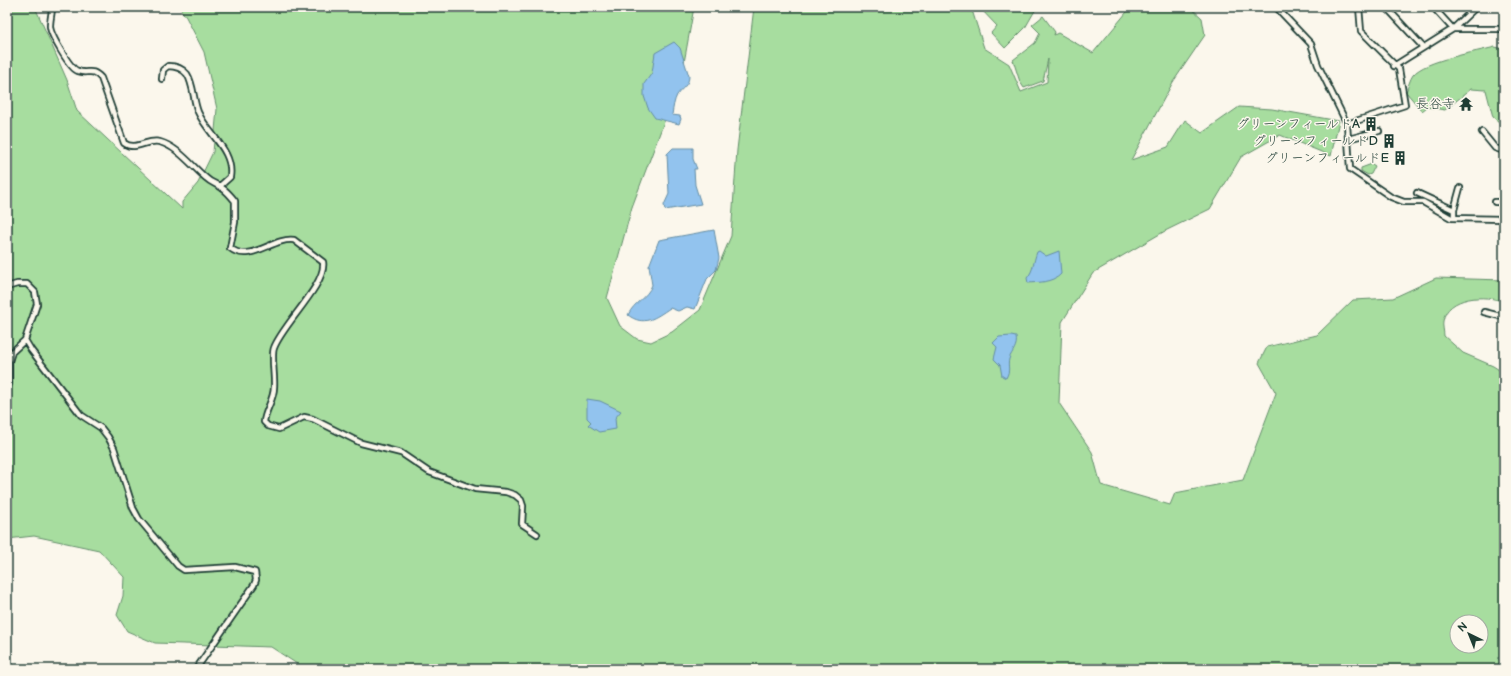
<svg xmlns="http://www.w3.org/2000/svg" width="1511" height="676" font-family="'Balsamiq Sans','Klee One',sans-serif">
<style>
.green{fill:#a7dd9f;stroke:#638d6a;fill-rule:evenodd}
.water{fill:#92c3ee;stroke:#648da4}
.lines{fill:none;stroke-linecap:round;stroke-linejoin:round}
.minor-casing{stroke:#1f3d34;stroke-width:8}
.minor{stroke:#fbf7ec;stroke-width:4.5}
.labels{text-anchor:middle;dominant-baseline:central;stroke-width:3;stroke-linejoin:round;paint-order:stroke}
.poi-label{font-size:13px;fill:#1f3d34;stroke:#fbf7ec;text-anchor:end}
</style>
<rect width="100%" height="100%" fill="#fbf7ec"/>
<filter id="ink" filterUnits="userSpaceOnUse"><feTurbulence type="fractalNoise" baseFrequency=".025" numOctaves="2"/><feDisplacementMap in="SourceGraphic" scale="8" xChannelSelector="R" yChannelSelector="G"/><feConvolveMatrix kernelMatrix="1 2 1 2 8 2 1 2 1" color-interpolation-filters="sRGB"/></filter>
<g filter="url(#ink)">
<path class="green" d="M 7,7 L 35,7 L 67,80 L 77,111 L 182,209 L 182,202 L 198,183 L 213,152 L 217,109 L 204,52 L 186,17 L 179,7 L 694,7 L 682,74 L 632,207 L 607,298 L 620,326 L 637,339 L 651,342 L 672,332 L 700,310 L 731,236 L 737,150 L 754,7 L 971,7 L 984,48 L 1009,64 L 1021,92 L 1047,82 L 1048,59 L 1043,81 L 1024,88 L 1020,82 L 1013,60 L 1035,43 L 1040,33 L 1032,25 L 1043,16 L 1055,32 L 1054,35 L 1058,33 L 1093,53 L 1131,7 L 1190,7 L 1202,18 L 1205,35 L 1173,82 L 1131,160 L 1168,147 L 1185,120 L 1202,133 L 1239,107 L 1272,109 L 1339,121 L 1331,156 L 1280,135 L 1241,157 L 1210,209 L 1165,231 L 1093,273 L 1062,322 L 1059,403 L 1092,452 L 1101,485 L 1170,505 L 1175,493 L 1243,480 L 1276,393 L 1259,363 L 1267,347 L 1317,335 L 1353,300 L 1393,298 L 1436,278 L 1504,280 L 1504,302 C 1486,294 1447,296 1443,321 C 1442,325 1444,331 1444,336 L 1463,353 L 1493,366 L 1504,373 L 1504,657 L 1497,658 L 1504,662 L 1504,669 L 302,669 L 297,664 L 271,647 L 155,643 L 127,631 L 117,615 L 123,596 L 124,577 L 99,550 L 34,536 L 7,539 ZM 1457,622 L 1481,622 L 1481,646 L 1457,646 Z
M 979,7 L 1037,7 L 1025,28 L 1005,48 L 991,33 L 997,26 Z
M 1495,47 L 1504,49 L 1504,118 L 1499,122 L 1493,117 L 1486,90 L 1471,89 L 1445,110 L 1427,107 L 1422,111 L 1406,92 C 1408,87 1410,79 1413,75 C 1425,60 1477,52 1495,47 Z
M 1372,164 L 1375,166 L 1371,174 L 1368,175 L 1361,171 L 1361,168 Z"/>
<path class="water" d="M 674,42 L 680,48 L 689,76 C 689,85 682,88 677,95 C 674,101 673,108 672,115 L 680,116 L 681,119 L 679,124 L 655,118 L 648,108 L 644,96 L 644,84 L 652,73 L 655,53 Z
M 673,148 L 693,148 L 693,159 L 697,169 L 694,169 L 695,185 L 701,204 L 665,210 L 664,205 L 669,194 L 667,154 Z
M 714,230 L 719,258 L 716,270 L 707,279 L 695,309 L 687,307 L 678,311 L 670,308 C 655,318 644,327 628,315 C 634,302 647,298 652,285 L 649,266 L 659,240 Z
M 1039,251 L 1046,256 L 1059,251 L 1061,274 C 1053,283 1039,282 1028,283 L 1027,278 C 1034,270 1033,262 1037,252 Z
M 1011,336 L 1016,337 C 1018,347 1012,351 1009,359 C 1007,367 1011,369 1006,378 L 1002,376 L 1000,365 L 994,359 L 997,347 L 993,343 L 999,337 Z
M 587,399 L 600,401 L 621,411 L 615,418 L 616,429 L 599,432 L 588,425 L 591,422 L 587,418 Z"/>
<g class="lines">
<defs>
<path id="minor" d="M 52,7 C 52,13 50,20 50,26 C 50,34 70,69 78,71 C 88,75 91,67 101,78 L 124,143 C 136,152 148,138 160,142 C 178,147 192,166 206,178 C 211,183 217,184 222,188 C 227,191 231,196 235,201 L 235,222 L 230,248 C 250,264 273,237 294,240 L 323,262 C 327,284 282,325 274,348 C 271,355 275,378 274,387 C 274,400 265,410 264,422 L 268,426 L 279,429 L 304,417 L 313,419 L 361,443 L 401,453 L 429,472 L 475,489 L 506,492 L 515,495 L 521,500 L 523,506 L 522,524 L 537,534
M 1276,7 L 1311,44 L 1318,65 L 1347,124 L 1350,169 L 1391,197 L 1404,202 L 1423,202 L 1451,218 L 1504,219
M 1386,7 L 1423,47
M 1433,7 L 1453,29 L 1504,29
M 1280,11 L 1289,7
M 1394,66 L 1453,29 L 1476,7
M 162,79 L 163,70 L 168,66 C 175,66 182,68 187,74 C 194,85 193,100 198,112 C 208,135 234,150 230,177 L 220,186
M 1347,124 L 1405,105 L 1399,69 L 1361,31 L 1359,7
M 1482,132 L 1495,148 L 1504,151
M 1348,139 L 1379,131
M 1417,193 L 1454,210 L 1454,218
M 1495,202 L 1504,202
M 1454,210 L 1460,188
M 7,287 L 17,284 L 27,284 L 35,292 L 37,304 L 25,340 L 12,352 L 9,361 L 9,384 L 7,385
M 1484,312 L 1504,317
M 25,340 L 31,350 L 81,415 L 101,428 L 108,437 L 114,448 L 133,508 L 139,519 L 178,566 L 184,570 L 235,567 L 255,572 L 256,580 L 254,585 L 196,669"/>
</defs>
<use href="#minor" class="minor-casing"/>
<use href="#minor" class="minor"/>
</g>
</g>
<defs>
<symbol id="temple-bare" viewBox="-9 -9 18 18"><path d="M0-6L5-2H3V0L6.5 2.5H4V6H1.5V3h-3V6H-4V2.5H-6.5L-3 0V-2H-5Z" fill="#1f3d34" stroke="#fbf7ec" stroke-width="2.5" paint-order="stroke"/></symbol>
<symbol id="building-bare" viewBox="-9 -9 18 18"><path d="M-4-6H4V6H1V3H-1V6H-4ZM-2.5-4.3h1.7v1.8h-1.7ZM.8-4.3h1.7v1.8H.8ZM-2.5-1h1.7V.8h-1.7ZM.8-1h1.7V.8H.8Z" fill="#1f3d34" stroke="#fbf7ec" stroke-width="2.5" paint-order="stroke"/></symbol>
</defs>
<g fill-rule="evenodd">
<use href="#temple-bare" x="1456" y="94" width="20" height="20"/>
<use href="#building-bare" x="1361" y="114" width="20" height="20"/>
<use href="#building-bare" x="1379" y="131" width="20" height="20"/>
<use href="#building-bare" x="1390" y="148" width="20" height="20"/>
</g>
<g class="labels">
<g class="poi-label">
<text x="1455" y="104">長谷寺</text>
<text x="1360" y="124">グリーンフィールドA</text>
<text x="1378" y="141">グリーンフィールドD</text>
<text x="1389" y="158">グリーンフィールドE</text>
</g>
</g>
<rect width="1511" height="676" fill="none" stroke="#fbf7ec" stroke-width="24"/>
<rect x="12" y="12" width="1487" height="652" fill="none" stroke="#1f3d34" stroke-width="1.5" filter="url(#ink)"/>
<g transform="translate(1469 634) rotate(317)"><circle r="19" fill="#fbf7ec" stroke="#a3ada2"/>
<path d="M0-3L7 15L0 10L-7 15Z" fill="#1f3d34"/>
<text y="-6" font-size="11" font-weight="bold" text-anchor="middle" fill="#1f3d34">N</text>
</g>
</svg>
